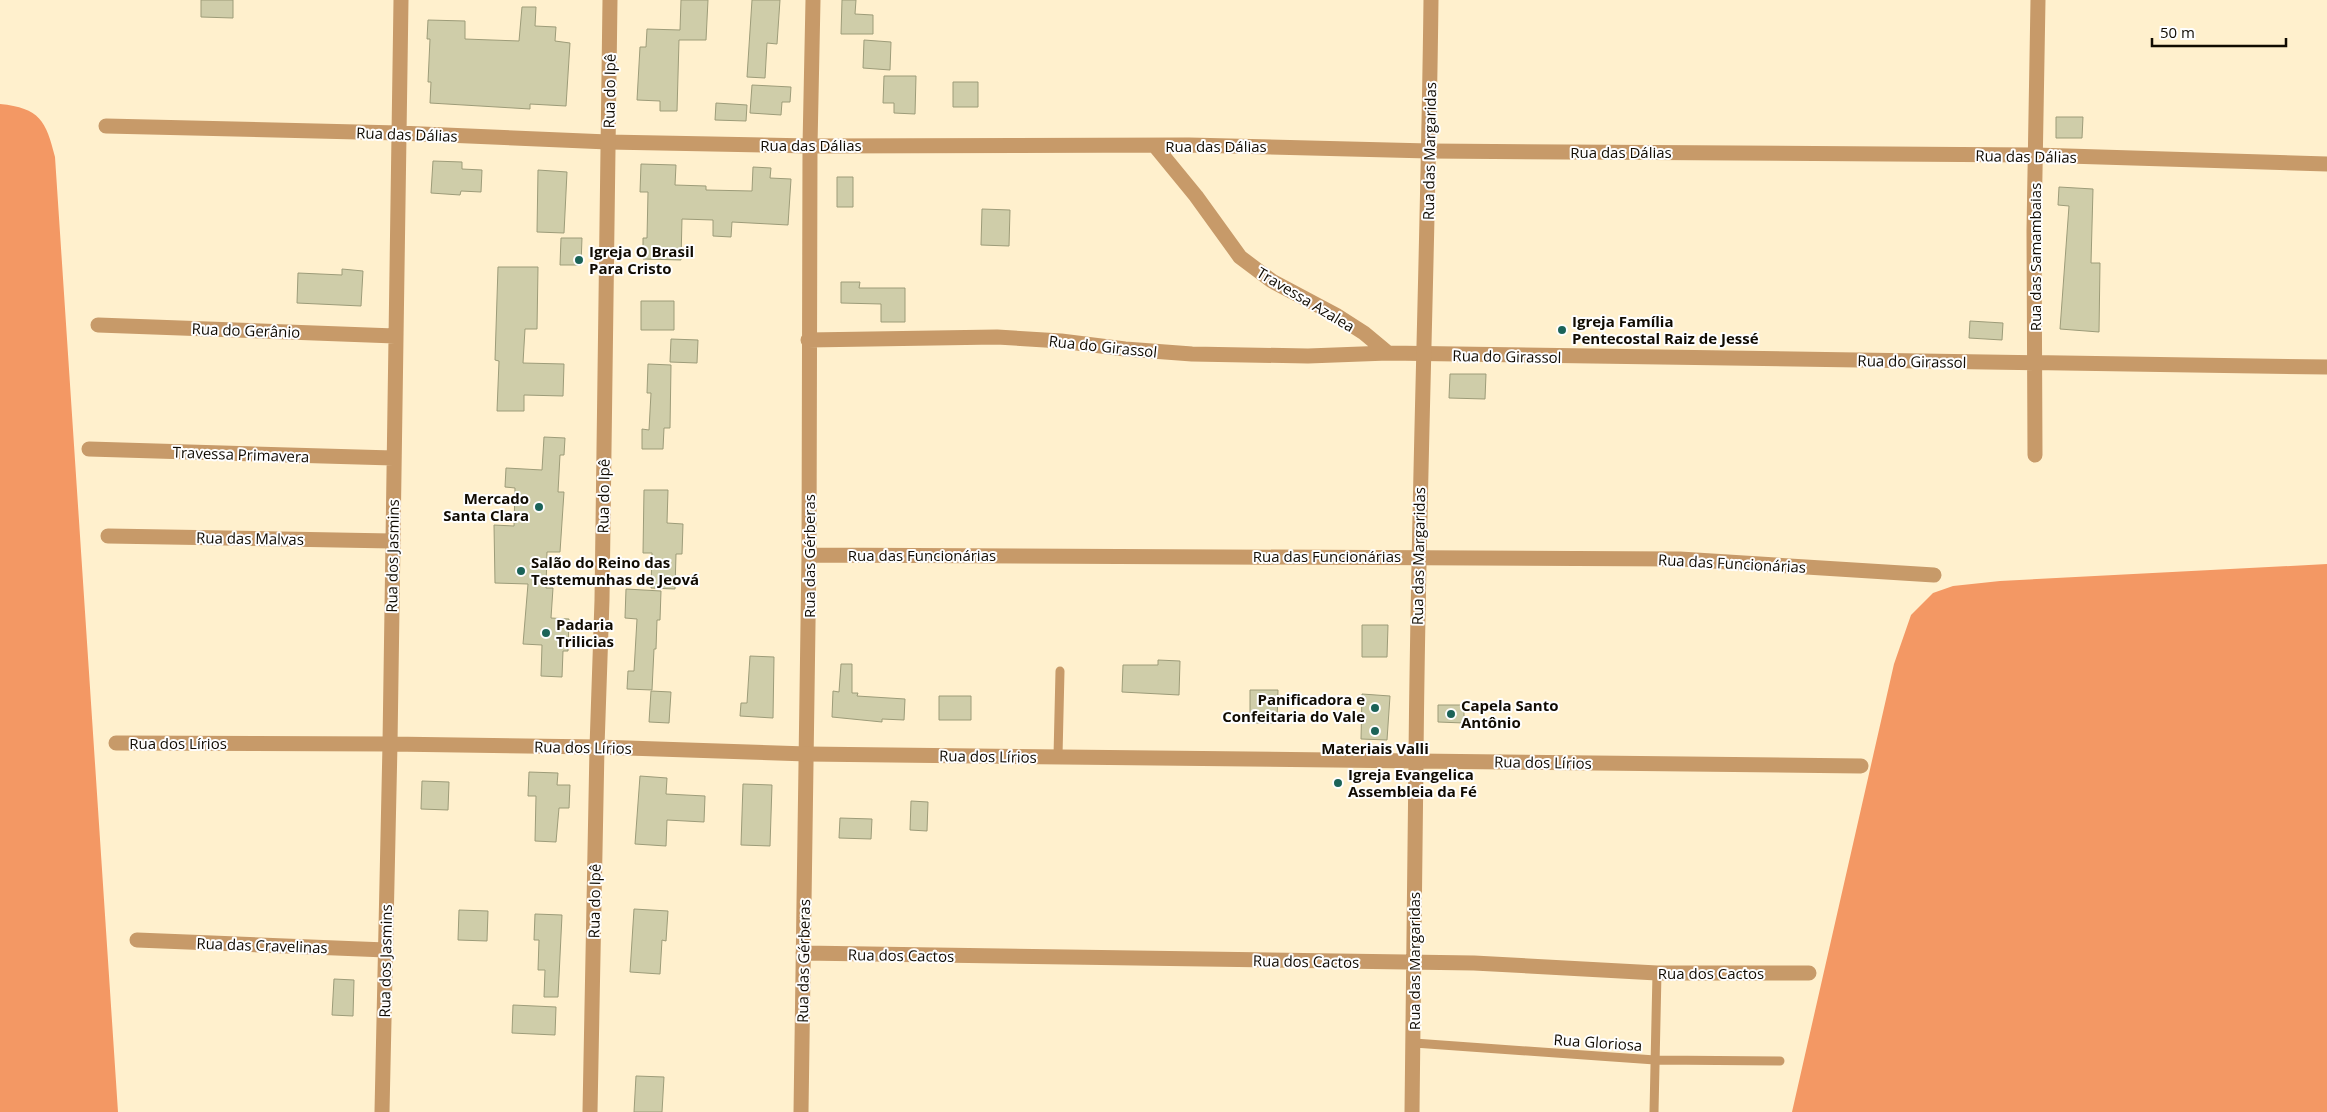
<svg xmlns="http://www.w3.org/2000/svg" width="2327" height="1112" font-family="'Open Sans',sans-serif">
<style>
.forest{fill:#f39864}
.building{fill:#cfcda9;stroke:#9d9c79}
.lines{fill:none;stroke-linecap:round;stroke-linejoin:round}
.service{stroke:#c79a69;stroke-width:9}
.minor{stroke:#c79a69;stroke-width:15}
.tertiary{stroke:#c79a69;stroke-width:15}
.poi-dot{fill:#1b6358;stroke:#fefefe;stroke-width:2}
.labels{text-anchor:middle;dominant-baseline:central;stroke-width:4;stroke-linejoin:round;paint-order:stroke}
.street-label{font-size:15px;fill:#100b02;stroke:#fefefe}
.poi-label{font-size:15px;font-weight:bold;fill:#100b02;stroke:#fefefe;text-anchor:start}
</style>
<rect width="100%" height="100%" fill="#fff0cd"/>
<path class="forest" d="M 0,104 C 40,108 46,121 55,157 L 118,1112 L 0,1112 Z
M 2327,564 L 2327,1112 L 1792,1112 L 1894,664 L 1911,615 L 1933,593 L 1953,586 L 2000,581 Z"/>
<path class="building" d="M 201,0 L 233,0 L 233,18 L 201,17 Z
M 681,0 L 708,0 L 706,40 L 679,40 L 677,111 L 660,111 L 660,101 L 637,100 L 640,47 L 646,47 L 647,29 L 680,30 Z
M 752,0 L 780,0 L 777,44 L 767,43 L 765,78 L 747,77 Z
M 842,0 L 856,0 L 855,14 L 873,15 L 873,34 L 841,34 Z
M 522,7 L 536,7 L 535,26 L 556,27 L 555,41 L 570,43 L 566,106 L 530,104 L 530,109 L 430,103 L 431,82 L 428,82 L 430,39 L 427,39 L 428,20 L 465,21 L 465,39 L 519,41 Z
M 864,40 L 891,42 L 890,70 L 863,68 Z
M 884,76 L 916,76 L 915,114 L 894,113 L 894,103 L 883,103 Z
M 953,82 L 978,82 L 978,107 L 953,107 Z
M 752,85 L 791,87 L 790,102 L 782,102 L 781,115 L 750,113 Z
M 716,103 L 747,105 L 746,121 L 715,120 Z
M 2056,117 L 2083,117 L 2082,138 L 2056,138 Z
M 433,161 L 462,162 L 462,169 L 482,170 L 481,192 L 461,191 L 460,195 L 431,193 Z
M 641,164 L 676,165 L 675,185 L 706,186 L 706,190 L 752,191 L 753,167 L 771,168 L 770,178 L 791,179 L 788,225 L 732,222 L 731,237 L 713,236 L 713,220 L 682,219 L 681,260 L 643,259 L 643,238 L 647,238 L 648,192 L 640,192 Z
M 538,170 L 567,172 L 564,233 L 537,232 Z
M 837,177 L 853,177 L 853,207 L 837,207 Z
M 2059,187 L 2093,189 L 2091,263 L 2100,263 L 2099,332 L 2060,329 L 2069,206 L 2058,205 Z
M 982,209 L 1010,210 L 1009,246 L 981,245 Z
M 561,238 L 582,238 L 581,265 L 560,265 Z
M 498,267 L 538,267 L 537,329 L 525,329 L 523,363 L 564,364 L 563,396 L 524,395 L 524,411 L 497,411 L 499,361 L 495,360 Z
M 342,269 L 363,271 L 361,306 L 297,303 L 298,273 L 342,275 Z
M 841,282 L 860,282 L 859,288 L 905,288 L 905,322 L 881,322 L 881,304 L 841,303 Z
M 641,301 L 674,301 L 674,330 L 641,330 Z
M 1970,321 L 2003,323 L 2002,340 L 1969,338 Z
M 671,339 L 698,340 L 697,363 L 670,362 Z
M 648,364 L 671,365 L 670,428 L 664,428 L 663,449 L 642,449 L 642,429 L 649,430 L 651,393 L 647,393 Z
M 1450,374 L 1486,374 L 1485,399 L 1449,398 Z
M 544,437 L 565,438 L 564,455 L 560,455 L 558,492 L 564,492 L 560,552 L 547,552 L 546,588 L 553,588 L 551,618 L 569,619 L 568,651 L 563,651 L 562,677 L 541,676 L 542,645 L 523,644 L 528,584 L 495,583 L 494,525 L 514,526 L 515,488 L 505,487 L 506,468 L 542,470 Z
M 644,490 L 668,490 L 667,523 L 683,524 L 682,554 L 676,554 L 675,589 L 651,588 L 652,553 L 643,553 Z
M 626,589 L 661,591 L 660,620 L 657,620 L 656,649 L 654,649 L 652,690 L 627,689 L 628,671 L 634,671 L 637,619 L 625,618 Z
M 1362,625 L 1388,625 L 1387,657 L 1362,657 Z
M 750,656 L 774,657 L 773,718 L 740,716 L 741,703 L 747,703 Z
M 1158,660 L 1180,661 L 1179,695 L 1122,692 L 1123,665 L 1158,665 Z
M 841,664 L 852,664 L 852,693 L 858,693 L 857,696 L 905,699 L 904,720 L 882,719 L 882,722 L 832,717 L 833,691 L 839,692 Z
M 1250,690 L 1278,690 L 1277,723 L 1250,723 Z
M 651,691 L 671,692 L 669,723 L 649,722 Z
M 1362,694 L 1390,696 L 1387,740 L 1361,739 Z
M 939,696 L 971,696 L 971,720 L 939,720 Z
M 1438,705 L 1464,705 L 1464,723 L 1438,722 Z
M 529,772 L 558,773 L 557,785 L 570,785 L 569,808 L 559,808 L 556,842 L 535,841 L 536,796 L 528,796 Z
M 640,776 L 667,778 L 666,794 L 705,796 L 704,822 L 667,820 L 666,846 L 635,844 Z
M 422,781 L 449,782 L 448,810 L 421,809 Z
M 743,784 L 772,785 L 770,846 L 741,845 Z
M 911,801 L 928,802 L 927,831 L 910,830 Z
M 840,818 L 872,819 L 871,839 L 839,838 Z
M 634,909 L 668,911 L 666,941 L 662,940 L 660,974 L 630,972 Z
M 459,910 L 488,911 L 487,941 L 458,940 Z
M 535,914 L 562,915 L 558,997 L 544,997 L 545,970 L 538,970 L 539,940 L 534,940 Z
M 334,979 L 354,980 L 353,1016 L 332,1015 Z
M 513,1005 L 556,1007 L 555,1035 L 512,1033 Z
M 636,1076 L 664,1077 L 662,1112 L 634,1112 Z"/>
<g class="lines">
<path class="service" d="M 1058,756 L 1060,671
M 1414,1043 L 1655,1060 L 1780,1061
M 1654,1112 L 1657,973"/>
<path class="minor" d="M 106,126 L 399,133 L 608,142 L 810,146 L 1189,145 L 1429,151 L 2035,155 L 2327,164
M 1155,146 L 1196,196 L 1240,257 L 1272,281 L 1336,315 L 1364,333 L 1388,353
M 98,325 L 395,336
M 808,340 L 997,337 L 1061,341 L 1125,349 L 1192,354 L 1308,356 L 1388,353 L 2327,367
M 89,449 L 393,458
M 2035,455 L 2034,230 L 2038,0
M 108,536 L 392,541
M 809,555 L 1680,559 L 1934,575
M 116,743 L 390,744 L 597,747 L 590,1112
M 137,940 L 386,950
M 803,953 L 1474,963 L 1657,973 L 1809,973
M 382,1112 L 390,744 L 401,0
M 801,1112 L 809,555 L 810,146 L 813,0
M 1412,1112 L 1416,761 L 1861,766"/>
<path class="tertiary" d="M 610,0 L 602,600 L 597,747 L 807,754 L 1416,761 C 1418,507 1428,254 1431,0"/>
</g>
<g class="poi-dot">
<circle cx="579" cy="260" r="5"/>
<circle cx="1562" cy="330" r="5"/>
<circle cx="539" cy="507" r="5"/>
<circle cx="521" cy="571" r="5"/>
<circle cx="546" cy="633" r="5"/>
<circle cx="1375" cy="708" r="5"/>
<circle cx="1451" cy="714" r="5"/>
<circle cx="1375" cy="731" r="5"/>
<circle cx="1338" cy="783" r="5"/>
</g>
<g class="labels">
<g class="street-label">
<text transform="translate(609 91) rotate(-89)">Rua do Ipê</text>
<text transform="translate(407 134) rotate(2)">Rua das Dálias</text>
<text x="811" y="145">Rua das Dálias</text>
<text x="1216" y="146">Rua das Dálias</text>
<text transform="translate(1429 151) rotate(-89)">Rua das Margaridas</text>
<text x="1621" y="152">Rua das Dálias</text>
<text transform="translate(2026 156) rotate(1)">Rua das Dálias</text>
<text transform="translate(2035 257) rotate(-90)">Rua das Samambaias</text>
<text transform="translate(1306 299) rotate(31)">Travessa Azalea</text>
<text transform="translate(246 330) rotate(2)">Rua do Gerânio</text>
<text transform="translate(1103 346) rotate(6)">Rua do Girassol</text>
<text transform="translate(1507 356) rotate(1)">Rua do Girassol</text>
<text transform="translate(1912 361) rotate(1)">Rua do Girassol</text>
<text transform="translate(241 454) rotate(2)">Travessa Primavera</text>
<text transform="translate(603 496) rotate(-89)">Rua do Ipê</text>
<text transform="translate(250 538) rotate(1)">Rua das Malvas</text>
<text x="922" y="555">Rua das Funcionárias</text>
<text transform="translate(392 556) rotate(-89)">Rua dos Jasmins</text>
<text transform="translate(809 556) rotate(-90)">Rua das Gérberas</text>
<text x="1327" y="556">Rua das Funcionárias</text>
<text transform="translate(1418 556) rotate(-89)">Rua das Margaridas</text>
<text transform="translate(1732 563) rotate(3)">Rua das Funcionárias</text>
<text x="178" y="743">Rua dos Lírios</text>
<text transform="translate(583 747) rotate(1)">Rua dos Lírios</text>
<text transform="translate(988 756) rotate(1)">Rua dos Lírios</text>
<text transform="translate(1543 762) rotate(1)">Rua dos Lírios</text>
<text transform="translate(594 901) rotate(-89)">Rua do Ipê</text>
<text transform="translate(262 945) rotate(2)">Rua das Cravelinas</text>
<text transform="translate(901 955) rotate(1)">Rua dos Cactos</text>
<text transform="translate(385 961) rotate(-89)">Rua dos Jasmins</text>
<text transform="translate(803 961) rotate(-89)">Rua das Gérberas</text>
<text transform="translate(1306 961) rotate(1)">Rua dos Cactos</text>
<text transform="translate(1414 961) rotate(-90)">Rua das Margaridas</text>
<text x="1711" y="973">Rua dos Cactos</text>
<text transform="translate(1598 1042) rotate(4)">Rua Gloriosa</text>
</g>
<g class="poi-label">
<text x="589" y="251">Igreja O Brasil<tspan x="589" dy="17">Para Cristo</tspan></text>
<text x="1572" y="321">Igreja Família<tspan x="1572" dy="17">Pentecostal Raiz de Jessé</tspan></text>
<text x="529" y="498" text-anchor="end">Mercado<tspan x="529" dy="17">Santa Clara</tspan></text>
<text x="531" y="562">Salão do Reino das<tspan x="531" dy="17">Testemunhas de Jeová</tspan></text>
<text x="556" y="624">Padaria<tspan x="556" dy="17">Trilicias</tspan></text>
<text x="1365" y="699" text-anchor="end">Panificadora e<tspan x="1365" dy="17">Confeitaria do Vale</tspan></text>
<text x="1461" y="705">Capela Santo<tspan x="1461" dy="17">Antônio</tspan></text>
<text x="1375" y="748" text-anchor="middle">Materiais Valli</text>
<text x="1348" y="774">Igreja Evangelica<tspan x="1348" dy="17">Assembleia da Fé</tspan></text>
</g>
</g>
<path d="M2152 38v8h134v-8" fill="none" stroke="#100b02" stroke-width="2.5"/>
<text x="2160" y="38" font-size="15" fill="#100b02" stroke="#fefefe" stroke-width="4" paint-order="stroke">50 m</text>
</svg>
